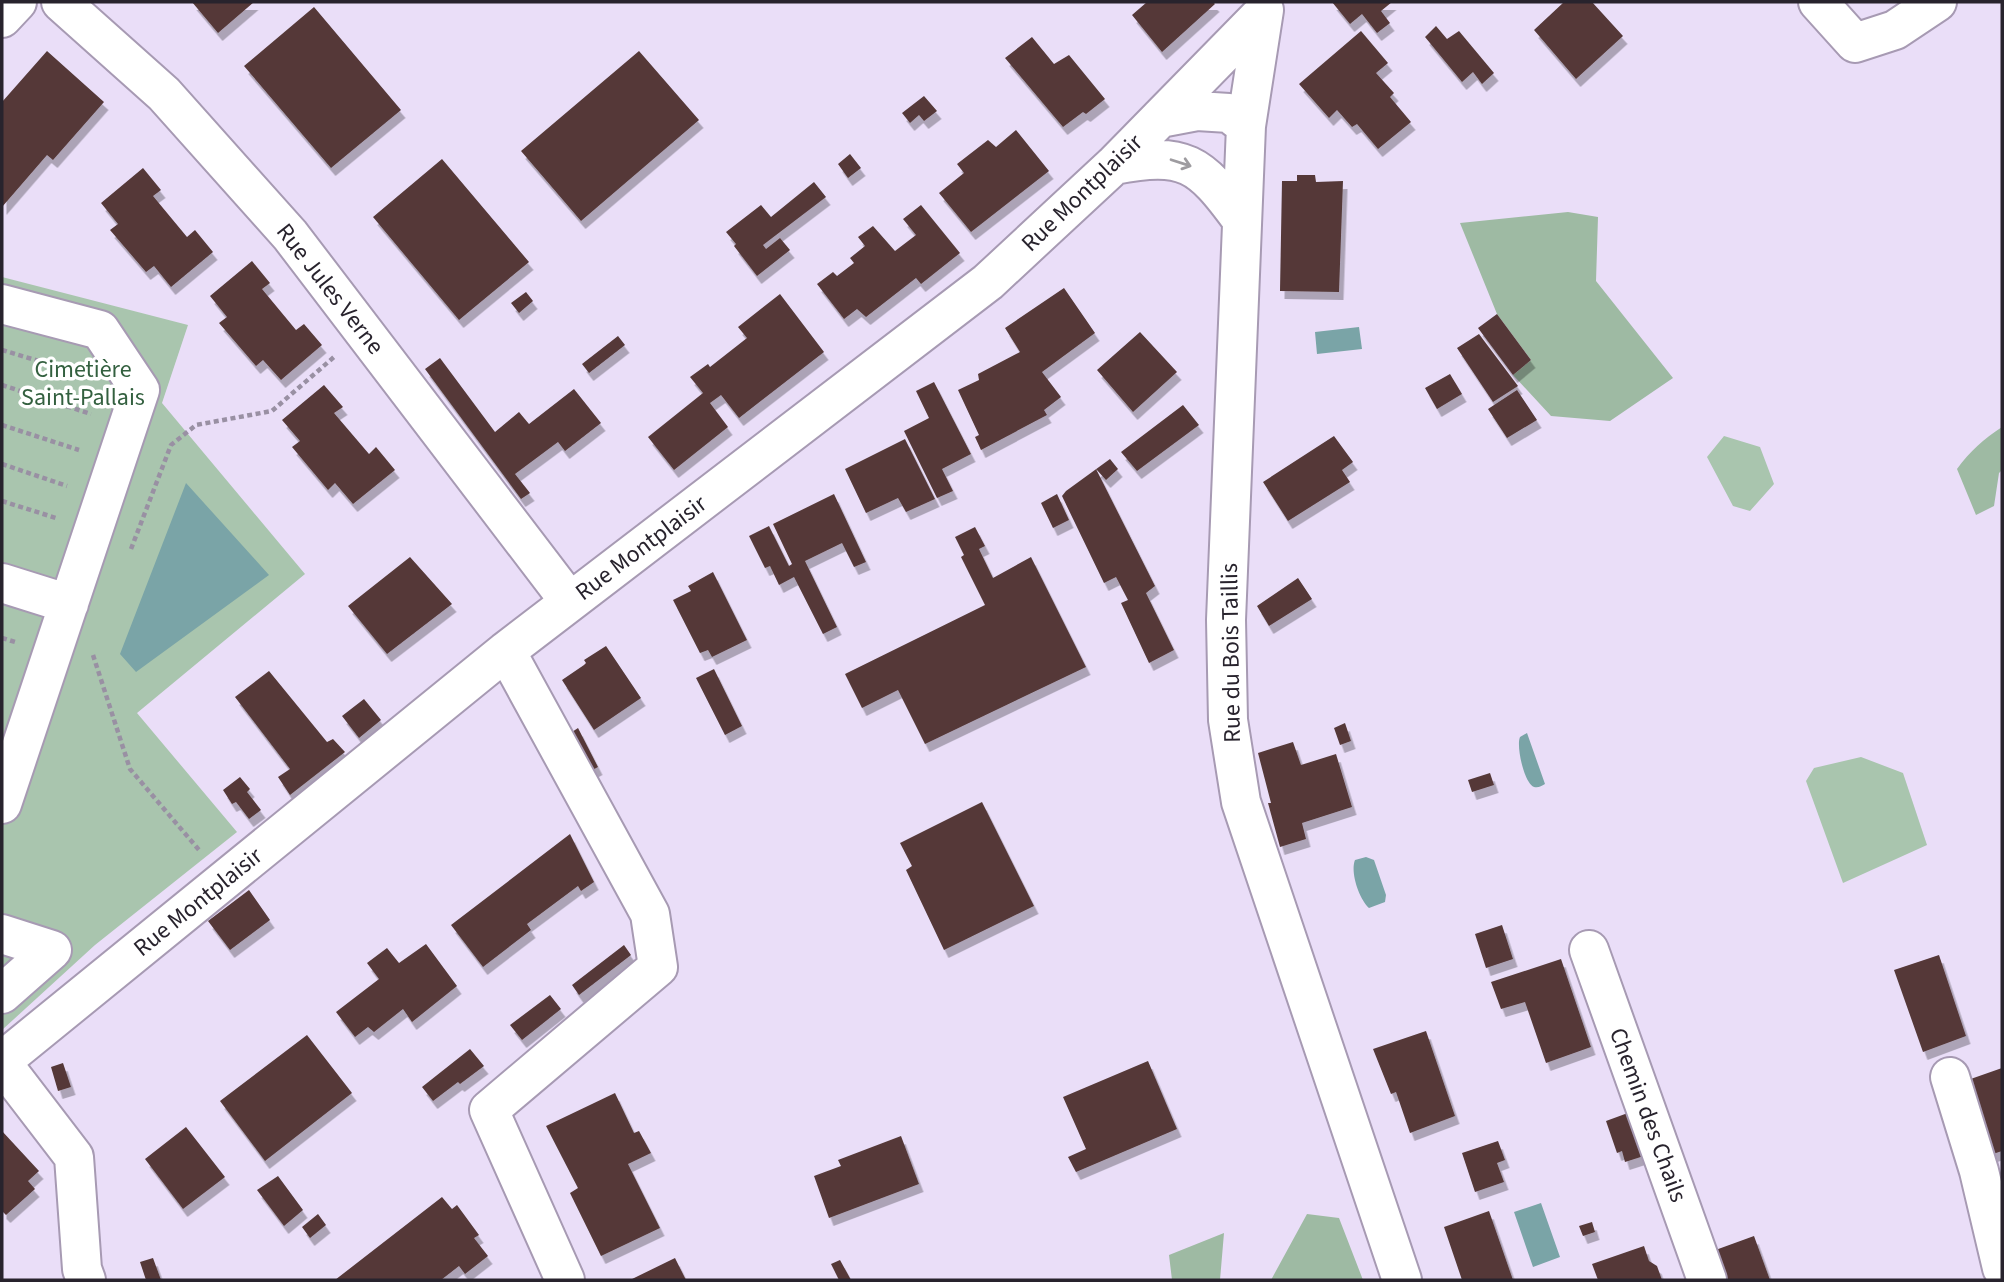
<svg xmlns="http://www.w3.org/2000/svg" width="2004" height="1282" font-family="'Source Sans 3',sans-serif">
<style>
.green{fill:#a9c5ae}
.forest{fill:#9ebaa3}
.water{fill:#7aa4a7}
.building{fill:#543938;filter:url(#shadow)}
.lines{fill:none;stroke-linecap:round;stroke-linejoin:round}
.minor-casing{stroke:#a79ab3;stroke-width:42}
.path{stroke:#9990a3;stroke-width:4.5;stroke-dasharray:5 3.5;stroke-linecap:butt}
.minor{stroke:#fff;stroke-width:38}
.oneway{stroke:#9e9ca0}
.labels{text-anchor:middle;dominant-baseline:central;stroke-width:7;stroke-linejoin:round;paint-order:stroke}
.street-label{font-size:24px;fill:#28232d;stroke:#fff}
.park-label{font-size:24px;fill:#33603f;stroke:#fff}
</style>
<defs>
<filter id="shadow"><feDropShadow dx="4.5" dy="8" stdDeviation="0" flood-color="#0004"/></filter>
</defs>
<rect width="100%" height="100%" fill="#eadef8"/>
<path class="green" d="M 2,277 L 188,325 L 162,403 L 305,574 L 137,713 L 237,832 L 95,945 L 2,1030 Z
M 1724,436 L 1760,447 L 1774,484 L 1750,511 L 1733,506 L 1707,457 Z
M 1861,757 L 1903,773 L 1927,845 L 1843,883 L 1806,781 L 1814,768 Z"/>
<path class="forest" d="M 1568,212 L 1598,217 L 1596,281 L 1673,378 L 1610,421 L 1551,416 L 1513,375 L 1531,360 L 1497,314 L 1460,223 Z
M 2002,427 L 2002,470 L 1999,473 L 1994,506 L 1976,515 L 1957,469 C 1970,451 1984,439 2002,427 Z
M 1307,1214 L 1339,1218 L 1363,1280 L 1271,1280 Z
M 1224,1233 L 1220,1280 L 1172,1280 L 1169,1255 Z"/>
<path class="water" d="M 1359,327 L 1362,349 L 1317,354 L 1315,332 Z
M 186,483 L 269,575 L 136,672 L 120,654 Z
M 1527,733 L 1545,784 C 1541,786 1539,788 1534,787 C 1524,783 1516,746 1520,737 Z
M 1366,857 L 1374,860 L 1386,895 L 1385,902 L 1369,908 C 1359,899 1350,872 1355,860 Z
M 1541,1203 L 1560,1257 L 1533,1267 L 1514,1212 Z"/>
<path class="building" d="M 192,2 L 254,2 L 218,33 Z
M 1147,2 L 1213,2 L 1215,4 L 1162,52 L 1132,15 Z
M 1332,2 L 1392,2 L 1381,11 L 1390,23 L 1377,33 L 1362,14 L 1350,24 Z
M 1564,2 L 1592,2 L 1623,36 L 1576,79 L 1534,30 Z
M 314,7 L 401,110 L 331,168 L 244,66 Z
M 1436,26 L 1447,39 L 1459,31 L 1494,73 L 1482,84 L 1473,72 L 1462,82 L 1425,37 Z
M 1361,31 L 1388,63 L 1376,73 L 1394,93 L 1390,97 L 1411,122 L 1378,149 L 1357,124 L 1352,127 L 1337,110 L 1329,118 L 1299,84 Z
M 1032,37 L 1054,64 L 1069,55 L 1105,99 L 1086,114 L 1083,112 L 1063,127 L 1005,58 Z
M 47,51 L 104,102 L 53,160 L 47,155 L 2,207 L 2,102 Z
M 639,51 L 699,120 L 581,221 L 521,151 Z
M 924,96 L 937,111 L 924,121 L 919,115 L 910,123 L 902,113 Z
M 1016,130 L 1049,171 L 971,232 L 939,193 L 964,173 L 957,164 L 988,140 L 996,147 Z
M 850,154 L 861,168 L 848,178 L 838,164 Z
M 442,159 L 529,262 L 459,320 L 373,217 Z
M 143,168 L 161,190 L 153,196 L 187,237 L 195,230 L 213,252 L 171,287 L 154,266 L 146,272 L 110,230 L 118,224 L 101,203 Z
M 1297,175 L 1315,175 L 1316,182 L 1343,181 L 1339,292 L 1280,291 L 1282,181 L 1297,181 Z
M 814,182 L 826,197 L 763,245 L 766,249 L 780,238 L 790,250 L 757,276 L 734,246 L 736,244 L 726,232 L 761,205 L 771,217 Z
M 921,205 L 960,253 L 921,284 L 916,278 L 866,317 L 857,309 L 844,319 L 817,284 L 833,272 L 837,276 L 854,263 L 850,258 L 865,246 L 858,237 L 873,226 L 895,251 L 916,235 L 903,219 Z
M 252,261 L 270,283 L 262,289 L 296,330 L 304,324 L 322,345 L 281,380 L 263,360 L 256,366 L 219,323 L 227,317 L 210,296 Z
M 1064,288 L 1095,333 L 1042,372 L 1061,397 L 1044,410 L 1047,415 L 981,450 L 975,437 L 979,435 L 958,390 L 979,380 L 978,374 L 1020,352 L 1005,328 Z
M 526,292 L 533,301 L 519,313 L 511,303 Z
M 780,294 L 824,352 L 739,418 L 721,395 L 710,403 L 728,427 L 674,470 L 648,437 L 703,393 L 690,377 L 708,364 L 710,367 L 747,338 L 738,327 Z
M 1497,314 L 1531,360 L 1513,375 L 1478,328 Z
M 1140,332 L 1177,372 L 1133,412 L 1097,370 Z
M 1479,334 L 1518,386 L 1493,402 L 1457,348 Z
M 618,336 L 625,345 L 589,373 L 582,364 Z
M 440,358 L 495,432 L 519,412 L 529,424 L 574,389 L 601,423 L 565,451 L 558,442 L 515,474 L 530,493 L 521,499 L 425,369 Z
M 1450,374 L 1462,394 L 1437,409 L 1425,388 Z
M 934,382 L 971,454 L 942,469 L 953,491 L 937,498 L 904,431 L 929,418 L 916,391 Z
M 324,385 L 343,407 L 334,413 L 369,454 L 376,447 L 395,470 L 353,504 L 335,483 L 328,490 L 292,447 L 300,441 L 282,420 Z
M 1517,390 L 1537,420 L 1507,438 L 1488,409 Z
M 1183,405 L 1199,425 L 1137,471 L 1121,452 Z
M 1334,436 L 1353,462 L 1342,470 L 1350,482 L 1288,521 L 1263,482 Z
M 905,439 L 935,499 L 906,512 L 898,498 L 866,513 L 845,469 Z
M 1110,459 L 1118,469 L 1106,480 L 1096,469 L 1155,586 L 1146,593 L 1174,650 L 1149,663 L 1121,603 L 1128,600 L 1116,577 L 1104,583 L 1062,496 L 1066,491 Z
M 834,494 L 866,562 L 854,567 L 842,543 L 805,561 L 837,627 L 823,634 L 794,577 L 779,585 L 770,566 L 765,568 L 749,536 L 769,526 L 789,566 L 792,564 L 773,524 Z
M 1057,494 L 1069,520 L 1053,528 L 1041,503 Z
M 975,527 L 985,546 L 979,549 L 993,578 L 1031,557 L 1086,667 L 925,744 L 898,690 L 862,708 L 845,674 L 985,605 L 961,557 L 964,555 L 955,537 Z
M 410,557 L 452,604 L 387,654 L 348,606 Z
M 713,572 L 747,640 L 712,657 L 708,650 L 700,653 L 673,600 L 691,591 L 688,586 Z
M 1298,578 L 1312,599 L 1269,626 L 1257,606 Z
M 606,646 L 641,698 L 594,730 L 562,680 L 584,665 L 586,663 L 584,660 Z
M 714,669 L 742,726 L 725,735 L 696,678 Z
M 269,671 L 327,742 L 333,739 L 345,752 L 290,795 L 278,777 L 290,769 L 235,697 Z
M 364,699 L 381,720 L 359,738 L 342,716 Z
M 1345,723 L 1351,741 L 1340,745 L 1334,728 Z
M 578,728 L 598,767 L 585,774 L 566,736 Z
M 1293,742 L 1301,765 L 1336,754 L 1352,807 L 1302,823 L 1306,839 L 1280,847 L 1268,803 L 1271,803 L 1258,753 Z
M 1490,773 L 1494,785 L 1472,792 L 1468,780 Z
M 240,777 L 250,789 L 247,792 L 261,810 L 249,819 L 236,802 L 232,804 L 223,790 Z
M 982,802 L 1034,906 L 944,950 L 906,870 L 912,866 L 900,843 Z
M 570,834 L 594,882 L 581,891 L 578,886 L 527,924 L 531,930 L 483,967 L 451,925 Z
M 249,890 L 270,920 L 230,950 L 208,921 Z
M 1502,925 L 1513,959 L 1486,968 L 1475,934 Z
M 426,944 L 457,986 L 412,1022 L 403,1009 L 374,1032 L 368,1027 L 355,1037 L 336,1012 L 379,979 L 367,963 L 387,948 L 399,963 Z
M 624,945 L 631,955 L 579,995 L 572,985 Z
M 1939,955 L 1966,1036 L 1923,1052 L 1894,970 Z
M 1561,959 L 1591,1047 L 1546,1063 L 1525,1002 L 1501,1009 L 1491,982 Z
M 550,995 L 561,1009 L 522,1040 L 510,1025 Z
M 1426,1031 L 1455,1116 L 1410,1133 L 1396,1092 L 1391,1094 L 1373,1049 Z
M 307,1035 L 352,1093 L 265,1161 L 220,1101 Z
M 470,1049 L 484,1066 L 460,1084 L 458,1082 L 433,1101 L 422,1087 Z
M 1148,1061 L 1177,1129 L 1076,1172 L 1068,1157 L 1086,1149 L 1063,1097 Z
M 63,1063 L 71,1087 L 58,1091 L 51,1067 Z
M 2002,1068 L 2002,1151 L 1990,1155 L 1965,1081 Z
M 615,1093 L 634,1133 L 639,1131 L 651,1153 L 628,1164 L 660,1228 L 601,1256 L 570,1193 L 578,1188 L 546,1126 Z
M 1636,1110 L 1647,1155 L 1625,1162 L 1622,1151 L 1617,1153 L 1606,1121 Z
M 186,1127 L 225,1177 L 183,1209 L 145,1159 Z
M 2,1131 L 39,1171 L 28,1181 L 35,1189 L 6,1215 L 2,1211 Z
M 901,1136 L 919,1184 L 829,1218 L 814,1176 L 841,1166 L 838,1160 Z
M 1498,1141 L 1505,1160 L 1497,1163 L 1504,1182 L 1475,1192 L 1462,1153 Z
M 278,1176 L 303,1210 L 284,1226 L 257,1190 Z
M 442,1197 L 452,1209 L 457,1205 L 479,1235 L 474,1238 L 488,1256 L 465,1274 L 459,1266 L 441,1280 L 335,1280 Z
M 1489,1211 L 1513,1280 L 1462,1280 L 1444,1227 Z
M 318,1214 L 326,1225 L 310,1238 L 302,1227 Z
M 1592,1222 L 1595,1232 L 1583,1236 L 1579,1226 Z
M 1754,1236 L 1770,1280 L 1720,1280 L 1710,1252 Z
M 1644,1246 L 1649,1261 L 1657,1266 L 1662,1280 L 1598,1280 L 1592,1264 Z
M 153,1258 L 161,1280 L 146,1280 L 140,1262 Z
M 675,1258 L 686,1280 L 630,1280 Z
M 840,1260 L 851,1280 L 839,1280 L 831,1264 Z"/>
<g class="lines">
<defs>
<path id="minor" d="M 61,2 L 164,94 L 290,235 L 570,602
M 1818,2 L 1855,43 L 1895,30 L 1937,2
M 1264,10 L 1246,126 L 1226,620 L 1228,720 L 1241,802 L 1402,1280
M 2,18 L 17,2
M 1160,118 L 1197,111 L 1229,113 L 1246,126
M 1114,165 C 1185,151 1200,163 1241,219
M 2,304 L 100,330 L 140,390 L 2,804
M 2,583 L 69,604
M 506,651 L 650,914 L 658,967 L 489,1110 L 565,1280
M 2,934 L 52,950 L 2,994
M 1589,950 L 1707,1280
M 2,1061 L 506,651 L 988,282 L 1114,165 L 1261,15
M 2,1063 L 74,1157 L 82,1269 L 86,1280
M 1950,1077 L 1979,1171 L 2002,1268"/>
</defs>
<use href="#minor" class="minor-casing"/>
<path class="path" d="M 2,350 L 82,374
M 2,385 L 91,414
M 2,425 L 79,450
M 2,464 L 67,486
M 2,501 L 56,518
M 131,549 L 171,445 L 196,425 L 272,411 L 334,357
M 2,638 L 15,642
M 93,655 L 130,769 L 199,850"/>
<use href="#minor" class="minor"/>
</g>
<defs><path id="oneway-shaft" d="M-6 0H5M1.5-3L5.5 0L1.5 3" fill="none" stroke-width="1.6" stroke-linecap="round" stroke-linejoin="round" transform="scale(1.75)"/></defs>
<use class="oneway" href="#oneway-shaft" transform="translate(1181 163) rotate(18)"/>
<g class="labels">
<g class="street-label">
<text transform="translate(1082 193) rotate(-44)">Rue Montplaisir</text>
<text transform="translate(330 289) rotate(52)">Rue Jules Verne</text>
<text transform="translate(641 548) rotate(-37)">Rue Montplaisir</text>
<text transform="translate(1231 653) rotate(-91)">Rue du Bois Taillis</text>
<text transform="translate(198 902) rotate(-39)">Rue Montplaisir</text>
<text transform="translate(1648 1115) rotate(70)">Chemin des Chails</text>
</g>
<g class="park-label">
<text x="83" y="369">Cimetière<tspan x="83" dy="28">Saint-Pallais</tspan></text>
</g>
</g>
<rect width="2004" height="1282" fill="none" stroke="#28232d" stroke-width="7"/>
</svg>
